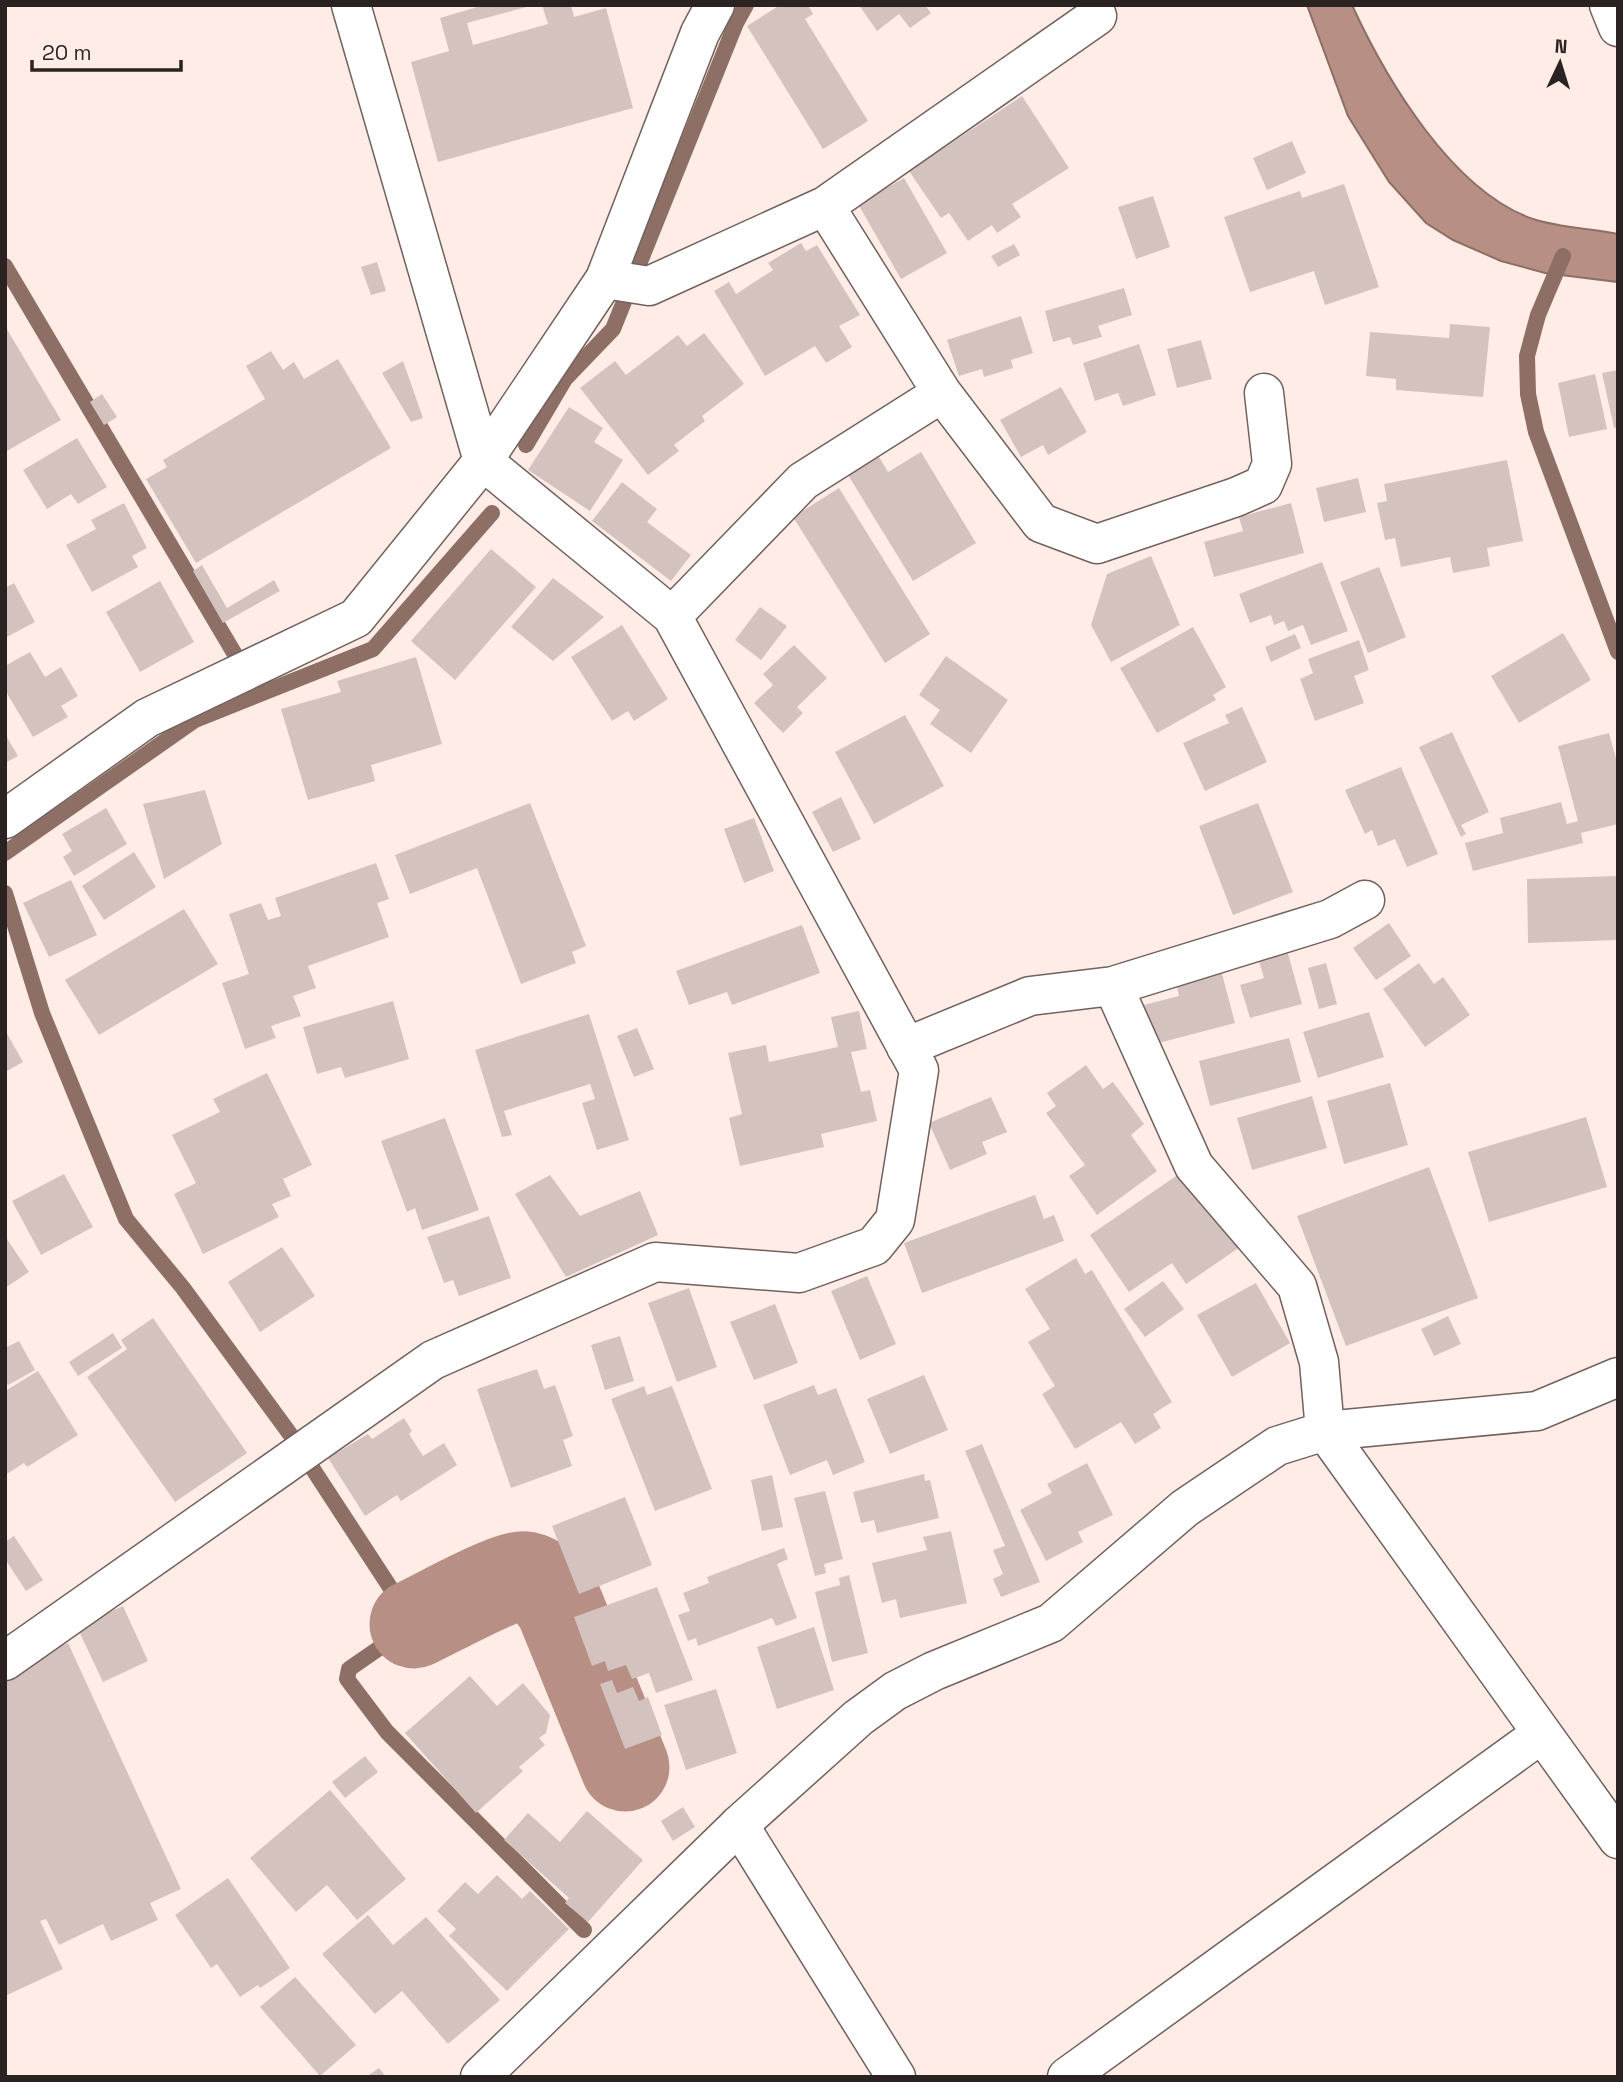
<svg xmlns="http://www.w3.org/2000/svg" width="1623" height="2082" font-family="'Space Grotesk',sans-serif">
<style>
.water{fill:#b78f84;stroke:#8d6f66;stroke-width:2}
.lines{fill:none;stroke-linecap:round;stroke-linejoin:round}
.stream{stroke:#8d6f66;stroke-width:16}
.river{stroke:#b78f84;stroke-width:89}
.building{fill:#d4c2be}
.minor-casing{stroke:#71625d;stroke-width:41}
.tertiary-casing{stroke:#71625d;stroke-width:41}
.minor{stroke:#fff;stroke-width:38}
.tertiary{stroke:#fff;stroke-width:38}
</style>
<rect width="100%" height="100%" fill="#ffece7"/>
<path class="water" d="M 1307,5 L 1352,5 C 1386,79 1452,191 1533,219 C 1556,227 1592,229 1618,234 L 1618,282 L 1545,273 L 1501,261 L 1453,240 L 1426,223 L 1389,182 L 1348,116 Z"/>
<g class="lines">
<path class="stream" d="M 1563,256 L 1538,315 L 1527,356 L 1528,394 L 1536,432 L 1618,652
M 5,266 L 246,673
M 526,445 L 565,379 L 613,329 L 736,23 L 746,5
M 5,853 L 195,720 L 373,649 L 492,513
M 5,893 L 42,1013 L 126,1219 L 183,1288 L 290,1434 L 414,1624 L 349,1669 L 347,1679 L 387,1732 L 584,1930"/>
<path class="river" d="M 414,1624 C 434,1615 510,1572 526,1576 C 542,1579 549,1593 559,1605 L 625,1767"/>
</g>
<path class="building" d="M 484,5 L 530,6 L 467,23 L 473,45 L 548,24 L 542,5 L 571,5 L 574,17 L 606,8 L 633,108 L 438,162 L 411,62 L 449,51 L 440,18 Z
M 780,5 L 808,5 L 813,14 L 805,19 L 868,121 L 823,149 L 747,26 Z
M 859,5 L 925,5 L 931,13 L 910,28 L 899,14 L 877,31 Z
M 1022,96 L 1069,168 L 1012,204 L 1021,217 L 997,233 L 992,225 L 968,241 L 949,213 L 941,218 L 909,171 Z
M 1292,141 L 1306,173 L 1267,190 L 1253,158 Z
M 904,178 L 947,253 L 901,279 L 858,204 Z
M 1344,184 L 1379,287 L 1325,305 L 1314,271 L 1250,292 L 1224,217 L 1300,191 L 1302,198 Z
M 1153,196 L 1170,247 L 1136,259 L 1118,207 Z
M 801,243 L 806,251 L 817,245 L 860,315 L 839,326 L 852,347 L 826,363 L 815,346 L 765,376 L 714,291 L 729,282 L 736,294 L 773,270 L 768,263 Z
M 1014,244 L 1020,255 L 998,267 L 991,256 Z
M 377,262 L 386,291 L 371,295 L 361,267 Z
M 1124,288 L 1132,315 L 1098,326 L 1102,337 L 1073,345 L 1070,337 L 1053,342 L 1045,311 Z
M 1021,316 L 1033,353 L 1011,360 L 1013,368 L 984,377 L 982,369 L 959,376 L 947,340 Z
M 1450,324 L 1490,327 L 1483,397 L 1396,390 L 1396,379 L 1366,376 L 1370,332 L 1449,338 Z
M 5,326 L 61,420 L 5,452 Z
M 704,333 L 744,384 L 702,416 L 705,421 L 674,445 L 679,451 L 648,475 L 580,388 L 615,361 L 626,375 L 678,335 L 687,346 Z
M 1201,340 L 1212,379 L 1177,388 L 1167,349 Z
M 1139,344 L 1156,395 L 1123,406 L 1118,393 L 1095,401 L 1083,363 Z
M 271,351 L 283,370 L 294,362 L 304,379 L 338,359 L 391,448 L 196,563 L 146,479 L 167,467 L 163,460 L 265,399 L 246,366 Z
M 403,361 L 423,418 L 411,422 L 382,373 Z
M 1618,370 L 1618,427 L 1614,428 L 1602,373 Z
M 1595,374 L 1607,429 L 1569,437 L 1558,383 Z
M 1061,387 L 1087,432 L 1048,455 L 1043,445 L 1021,457 L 1000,420 Z
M 102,394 L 117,417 L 104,425 L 90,402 Z
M 569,407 L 603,428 L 594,442 L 623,460 L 590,511 L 528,470 Z
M 77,438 L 107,487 L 78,504 L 71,494 L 47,509 L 23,470 Z
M 921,452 L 976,543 L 913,581 L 848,475 L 879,457 L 888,472 Z
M 1507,460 L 1523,541 L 1487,548 L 1490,566 L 1453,573 L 1450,557 L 1401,567 L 1395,538 L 1385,540 L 1377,503 L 1387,501 L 1384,484 Z
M 1358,478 L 1366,512 L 1324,522 L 1316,488 Z
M 622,482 L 657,509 L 647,522 L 691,555 L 671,581 L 592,521 Z
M 839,488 L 930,634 L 885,663 L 793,517 Z
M 124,503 L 147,548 L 132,556 L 138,567 L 92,592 L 66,545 L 96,529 L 91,520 Z
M 1291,503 L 1304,553 L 1214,577 L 1204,542 L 1243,531 L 1239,517 Z
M 491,549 L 536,587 L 455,680 L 411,641 Z
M 1151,556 L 1180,625 L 1111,662 L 1091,625 L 1107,574 Z
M 1322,562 L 1348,631 L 1311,645 L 1303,625 L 1288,631 L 1284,621 L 1274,625 L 1271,615 L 1250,623 L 1239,594 Z
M 202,565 L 227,608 L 274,580 L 280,591 L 223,623 L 193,571 Z
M 1379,567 L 1406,637 L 1368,653 L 1340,582 Z
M 553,578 L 604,617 L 553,661 L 511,627 Z
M 160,581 L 194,642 L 140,672 L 106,612 Z
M 14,583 L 35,622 L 5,638 L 5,588 Z
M 760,607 L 787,626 L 761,660 L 735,640 Z
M 622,625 L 668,699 L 634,721 L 628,711 L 612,721 L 571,657 Z
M 1193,627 L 1226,687 L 1213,695 L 1216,700 L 1157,733 L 1120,668 Z
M 1563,633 L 1591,680 L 1519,723 L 1491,676 Z
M 1295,634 L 1301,648 L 1271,662 L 1265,647 Z
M 1359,640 L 1369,670 L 1354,676 L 1364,703 L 1315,721 L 1300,679 L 1313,673 L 1308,659 Z
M 794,645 L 827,678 L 797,707 L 803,713 L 783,733 L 754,703 L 773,685 L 763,674 Z
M 30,652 L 45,677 L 61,667 L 78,696 L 61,706 L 68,717 L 33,737 L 5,690 L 5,666 Z
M 946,656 L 1008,700 L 971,753 L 930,724 L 940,710 L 919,695 Z
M 416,657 L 442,744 L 371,765 L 375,781 L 308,800 L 281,709 L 341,692 L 337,681 Z
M 1242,707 L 1267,762 L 1205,791 L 1183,743 L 1229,723 L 1225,715 Z
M 905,715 L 944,786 L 874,824 L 835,752 Z
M 1452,732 L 1489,812 L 1461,825 L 1466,834 L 1461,837 L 1419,747 Z
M 1609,733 L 1618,766 L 1618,824 L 1581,833 L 1583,843 L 1473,871 L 1465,843 L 1503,833 L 1500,818 L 1561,802 L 1567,824 L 1578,821 L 1558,746 Z
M 5,734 L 18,756 L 5,763 Z
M 1401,767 L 1438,854 L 1407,867 L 1395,839 L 1378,846 L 1372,830 L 1365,834 L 1345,790 Z
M 205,790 L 222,844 L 164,879 L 143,804 Z
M 841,797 L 861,839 L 833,852 L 812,812 Z
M 530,803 L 586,946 L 572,952 L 576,963 L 521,984 L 477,868 L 410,894 L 395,855 Z
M 1258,803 L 1293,892 L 1233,915 L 1199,826 Z
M 106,808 L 127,844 L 74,876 L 63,857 L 72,851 L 62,834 Z
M 754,818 L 774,871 L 744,883 L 724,829 Z
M 134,852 L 156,887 L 104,920 L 82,886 Z
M 376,863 L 389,899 L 377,903 L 389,937 L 308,966 L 316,988 L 293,996 L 301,1016 L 271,1026 L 276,1038 L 245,1049 L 222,983 L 249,974 L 229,914 L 261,903 L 268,920 L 281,916 L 275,898 Z
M 1618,876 L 1618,940 L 1528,943 L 1527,879 Z
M 71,880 L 97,935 L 49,957 L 23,903 Z
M 184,909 L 218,964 L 99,1035 L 65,980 Z
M 1389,923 L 1411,956 L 1376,980 L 1353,948 Z
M 802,925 L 820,973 L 732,1005 L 727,992 L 689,1005 L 676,971 Z
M 1287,950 L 1302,1004 L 1250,1018 L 1240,985 L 1264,978 L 1258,958 Z
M 1326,963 L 1337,1004 L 1319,1009 L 1308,968 Z
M 1419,963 L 1434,984 L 1443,977 L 1470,1015 L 1425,1047 L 1383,989 Z
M 1221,970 L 1235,1023 L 1151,1045 L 1140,1006 L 1179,996 L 1176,982 Z
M 393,1001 L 409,1059 L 345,1078 L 341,1067 L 317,1074 L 303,1027 Z
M 859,1011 L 867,1049 L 851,1052 L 861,1092 L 870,1090 L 877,1121 L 821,1134 L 824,1147 L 740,1166 L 729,1118 L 742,1114 L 728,1053 L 766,1045 L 769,1062 L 838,1047 L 831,1017 Z
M 1369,1012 L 1384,1057 L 1318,1078 L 1303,1032 Z
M 589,1014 L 629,1140 L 597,1150 L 582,1103 L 595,1099 L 590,1084 L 504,1111 L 512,1135 L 502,1137 L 475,1050 Z
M 637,1028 L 654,1069 L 634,1077 L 617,1036 Z
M 5,1030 L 23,1062 L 5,1072 Z
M 1289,1038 L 1301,1082 L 1210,1106 L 1199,1061 Z
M 1086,1065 L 1103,1089 L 1113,1082 L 1144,1124 L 1131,1135 L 1157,1171 L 1097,1215 L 1069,1176 L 1085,1165 L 1046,1113 L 1056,1106 L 1047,1093 Z
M 267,1073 L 312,1165 L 283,1179 L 291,1196 L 272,1204 L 279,1217 L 203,1254 L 174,1194 L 196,1183 L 172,1135 L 220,1112 L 213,1099 Z
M 1390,1083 L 1408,1145 L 1344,1164 L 1327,1101 Z
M 1312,1096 L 1327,1148 L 1252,1170 L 1237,1118 Z
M 991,1097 L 1007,1132 L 982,1142 L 987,1154 L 950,1170 L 929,1123 Z
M 1586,1117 L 1607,1187 L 1489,1222 L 1468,1152 Z
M 445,1118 L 479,1210 L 422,1230 L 415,1208 L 407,1212 L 381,1141 Z
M 1429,1167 L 1478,1298 L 1346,1346 L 1297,1216 Z
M 64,1174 L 93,1227 L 41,1255 L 12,1201 Z
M 1179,1174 L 1243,1245 L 1186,1284 L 1172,1263 L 1129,1292 L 1090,1235 Z
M 550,1175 L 580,1216 L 640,1191 L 658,1235 L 566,1277 L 515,1194 Z
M 1035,1195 L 1044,1219 L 1054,1215 L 1064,1241 L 922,1293 L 904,1243 Z
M 489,1216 L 511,1278 L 459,1296 L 453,1280 L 444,1283 L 427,1237 Z
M 5,1236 L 29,1272 L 5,1288 Z
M 282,1247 L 315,1296 L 260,1332 L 228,1282 Z
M 1076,1258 L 1085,1274 L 1092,1270 L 1172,1402 L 1153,1414 L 1161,1428 L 1135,1444 L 1121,1422 L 1075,1449 L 1042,1394 L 1055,1386 L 1028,1342 L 1050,1329 L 1025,1289 Z
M 867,1276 L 896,1344 L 860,1360 L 831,1291 Z
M 1163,1281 L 1184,1309 L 1145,1337 L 1124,1309 Z
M 1256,1283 L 1290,1343 L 1232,1377 L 1197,1315 Z
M 689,1288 L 717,1367 L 677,1382 L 648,1303 Z
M 775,1304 L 798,1363 L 754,1380 L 730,1322 Z
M 1448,1316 L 1461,1344 L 1434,1356 L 1421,1329 Z
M 153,1318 L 247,1453 L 175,1502 L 87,1377 L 127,1349 L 121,1340 Z
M 113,1333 L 122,1348 L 78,1376 L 69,1362 Z
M 620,1336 L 634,1381 L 605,1390 L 591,1345 Z
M 19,1341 L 35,1370 L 8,1385 L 5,1381 L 5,1348 Z
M 537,1369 L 544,1389 L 555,1385 L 573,1436 L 563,1440 L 572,1466 L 511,1488 L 477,1389 Z
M 38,1371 L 78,1435 L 27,1467 L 24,1463 L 5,1475 L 5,1391 Z
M 924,1375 L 948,1430 L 890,1454 L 867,1399 Z
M 814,1385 L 818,1395 L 836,1388 L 865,1462 L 833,1475 L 827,1460 L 790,1475 L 763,1405 Z
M 644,1386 L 647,1395 L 672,1386 L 712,1489 L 655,1511 L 611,1399 Z
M 404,1418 L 412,1431 L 409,1434 L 423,1456 L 444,1443 L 457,1465 L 401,1501 L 397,1495 L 365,1516 L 328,1458 L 368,1434 L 372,1439 Z
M 982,1444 L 1040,1582 L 1001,1597 L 993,1579 L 1003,1574 L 993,1550 L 1005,1546 L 965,1451 Z
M 1087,1463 L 1113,1515 L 1078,1532 L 1083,1542 L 1046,1561 L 1020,1510 L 1052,1493 L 1047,1484 Z
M 924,1474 L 925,1481 L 930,1480 L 939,1518 L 877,1533 L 874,1520 L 861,1523 L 853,1492 Z
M 772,1475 L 783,1527 L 762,1531 L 751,1480 Z
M 825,1491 L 843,1559 L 824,1564 L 826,1573 L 815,1576 L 794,1498 Z
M 625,1497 L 652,1565 L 579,1594 L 552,1526 Z
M 951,1531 L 967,1603 L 900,1618 L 896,1599 L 882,1603 L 872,1563 L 927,1550 L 923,1537 Z
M 14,1536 L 43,1580 L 26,1591 L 5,1559 L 5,1542 Z
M 784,1548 L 788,1559 L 777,1564 L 797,1618 L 776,1626 L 772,1618 L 698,1646 L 696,1638 L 688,1641 L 678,1615 L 690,1611 L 683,1593 L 709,1583 L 707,1577 Z
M 849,1575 L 868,1653 L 832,1662 L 815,1592 L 840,1585 L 839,1578 Z
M 657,1587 L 693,1680 L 656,1693 L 649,1673 L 632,1679 L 626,1665 L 608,1671 L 605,1661 L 592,1666 L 574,1617 Z
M 123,1606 L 148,1661 L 103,1682 L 77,1627 Z
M 814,1627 L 834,1690 L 777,1709 L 757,1647 Z
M 68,1643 L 181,1889 L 150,1903 L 158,1920 L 111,1941 L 103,1924 L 59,1945 L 46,1919 L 40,1921 L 63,1969 L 5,1996 L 5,1682 L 12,1668 Z
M 470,1676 L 497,1706 L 523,1683 L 550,1715 L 546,1733 L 539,1738 L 545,1745 L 519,1767 L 523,1771 L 476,1813 L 405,1733 Z
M 612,1680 L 617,1693 L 633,1687 L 639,1701 L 648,1697 L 662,1735 L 625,1749 L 600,1684 Z
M 716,1689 L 737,1753 L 686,1770 L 664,1705 Z
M 365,1756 L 378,1772 L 345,1798 L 332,1782 Z
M 330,1790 L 406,1879 L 357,1920 L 327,1885 L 296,1912 L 250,1858 Z
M 683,1807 L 695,1827 L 673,1841 L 661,1821 Z
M 587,1811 L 643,1860 L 588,1922 L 565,1903 L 569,1898 L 504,1840 L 528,1813 L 560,1842 Z
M 497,1875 L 522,1899 L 530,1891 L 569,1929 L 507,1991 L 449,1936 L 456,1929 L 437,1911 L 465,1882 L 478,1894 Z
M 228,1878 L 290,1968 L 260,1988 L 258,1985 L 240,1997 L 217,1964 L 211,1968 L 175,1915 Z
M 368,1915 L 393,1945 L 426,1917 L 500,2000 L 448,2044 L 402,1991 L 375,2014 L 322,1954 Z
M 295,1977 L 356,2045 L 320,2076 L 260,2007 Z
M 379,2068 L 386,2077 L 366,2077 Z"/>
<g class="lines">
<defs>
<path id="minor" d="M 1609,5 L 1618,27
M 825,206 L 942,393 L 1041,523 L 1097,544 L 1236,497 L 1263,485 L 1272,464 L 1264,393
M 605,279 L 649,286 L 825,206 L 1097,16
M 672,616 L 803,481 L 942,393
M 5,819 L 147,718 L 356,618 L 483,461 L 605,279 L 700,33 L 715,5
M 1113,986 L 1194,1166 L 1297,1286 L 1319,1362 L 1325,1431 L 1618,1839
M 906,1047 L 1030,996 L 1113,986 L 1330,919 L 1365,900
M 5,1661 L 433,1360 L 655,1262 L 799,1273 L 874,1246 L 895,1220 L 919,1070 L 672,616 L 483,461 L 351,5
M 739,1825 L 896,2077
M 1067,2077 L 1541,1734"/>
<path id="tertiary" d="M 480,2077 L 739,1825 L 858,1718 L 895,1691 L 934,1671 L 1051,1623 L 1185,1508 L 1277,1446 L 1325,1431 L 1537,1411 L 1618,1377"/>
</defs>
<use href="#minor" class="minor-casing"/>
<use href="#tertiary" class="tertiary-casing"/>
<use href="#minor" class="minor"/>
<use href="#tertiary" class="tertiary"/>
</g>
<rect width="1623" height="2082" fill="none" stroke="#2a2321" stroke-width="14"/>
<g transform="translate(1560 63) rotate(4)" stroke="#ffece7" stroke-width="5" paint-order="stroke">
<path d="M0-5L12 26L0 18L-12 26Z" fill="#2a2321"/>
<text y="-10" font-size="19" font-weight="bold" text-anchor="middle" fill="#2a2321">N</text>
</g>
<path d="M32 60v10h149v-10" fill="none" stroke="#2a2321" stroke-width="3.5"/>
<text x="42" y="60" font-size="21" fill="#2a2321" stroke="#ffece7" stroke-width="5" paint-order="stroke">20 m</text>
</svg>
